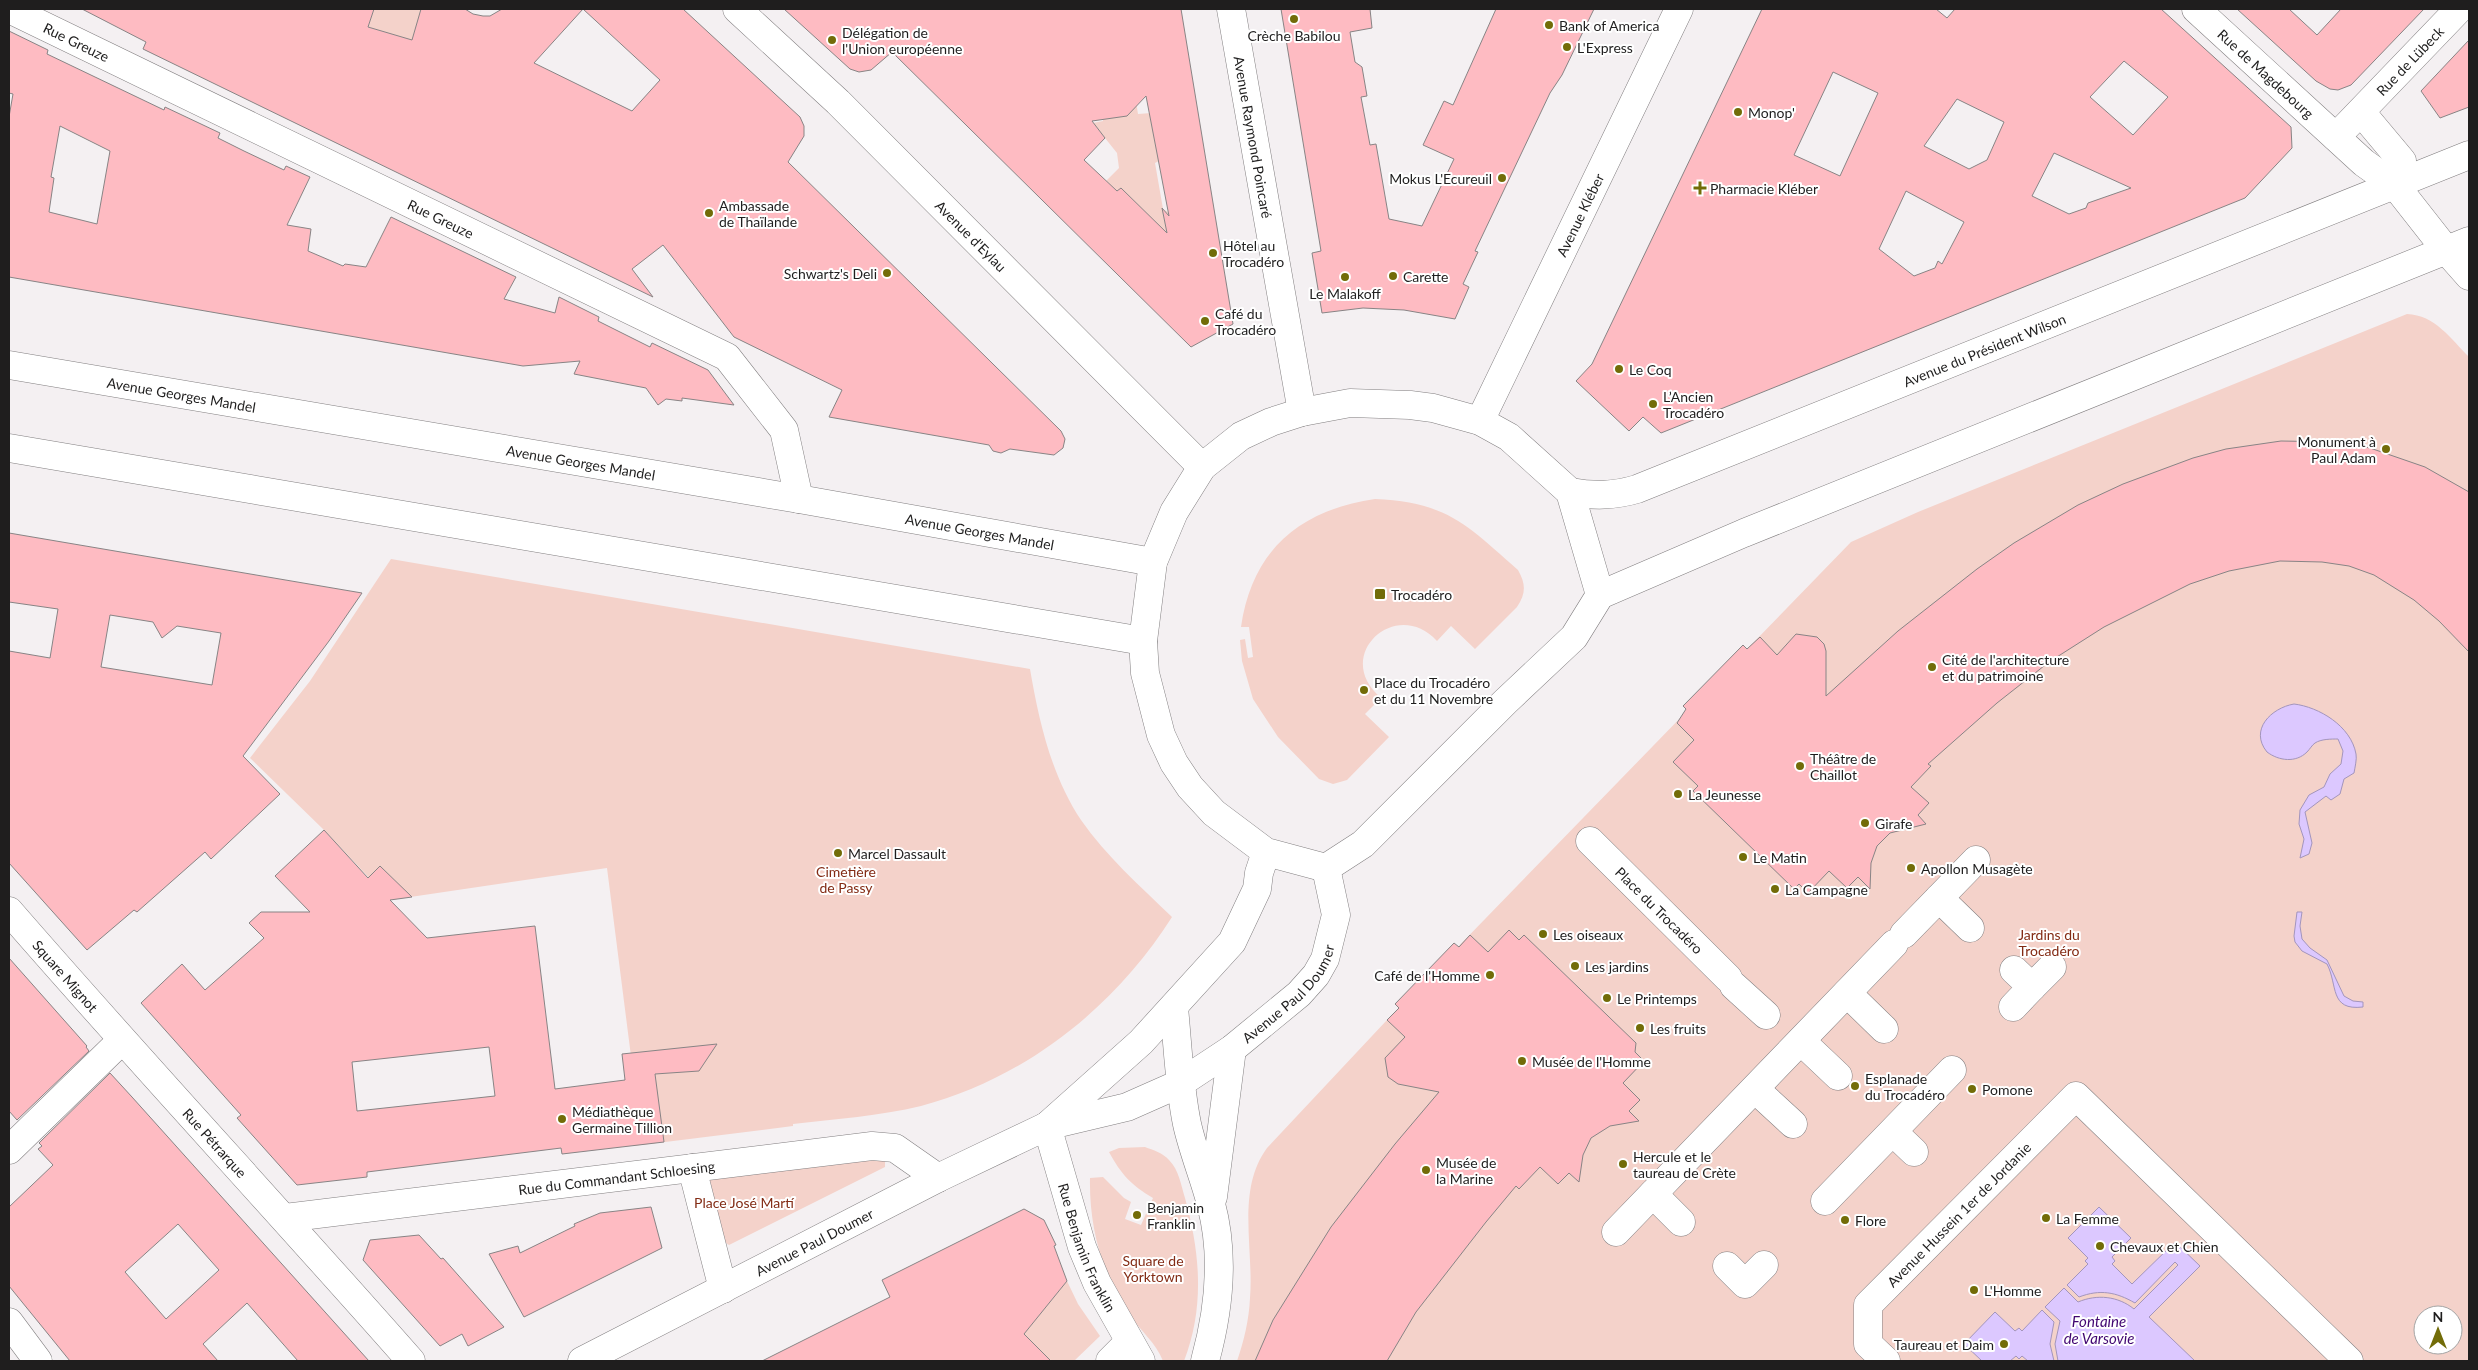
<svg xmlns="http://www.w3.org/2000/svg" width="2478" height="1370" font-family="Lato,sans-serif">
<style>
.green{fill:#f4d2ca;fill-rule:evenodd}
.water{fill:#dcc8ff;stroke:#a395bc}
.building{fill:#febbc2;stroke:#888485;fill-rule:evenodd}
.lines{fill:none;stroke-linecap:round;stroke-linejoin:round}
.minor-casing{stroke:#827f80;stroke-width:29}
.major-casing{stroke:#827f80;stroke-width:29}
.minor{stroke:#fff;stroke-width:28}
.major{stroke:#fff;stroke-width:28}
.poi-dot{fill:#726c08;stroke:#fff;stroke-width:2}
.labels{text-anchor:middle;dominant-baseline:central;stroke-width:4;stroke-linejoin:round;paint-order:stroke}
.poi-label{font-size:14px;fill:#1f1e1e;stroke:#fff;text-anchor:start}
.street-label{font-size:14px;fill:#1f1e1e;stroke:#fff}
.park-label{font-size:14px;fill:#832b14;stroke:#fff}
.water-label{font-size:15px;font-style:italic;fill:#410671;stroke:#fff}
</style>
<rect width="100%" height="100%" fill="#f4f0f2"/>
<path class="green" d="M 374,9 L 421,9 L 422,13 L 413,41 L 368,27 Z
M 1132,77 L 1138,114 L 1151,113 L 1159,161 L 1155,163 L 1163,209 L 1168,212 L 1172,230 L 1159,233 L 1106,181 L 1119,168 L 1117,153 L 1093,123 L 1103,121 L 1102,116 Z
M 2407,314 C 2435,315 2451,339 2469,357 L 2469,1361 L 1237,1361 C 1244,1341 1249,1320 1250,1298 C 1254,1249 1236,1190 1267,1148 L 1387,1020 L 1851,542 L 1918,512 ZM 2423,1315 L 2453,1315 L 2453,1345 L 2423,1345 Z
M 1375,499 C 1447,502 1467,525 1518,570 C 1526,584 1526,594 1517,607 L 1475,649 L 1451,626 L 1437,641 C 1396,596 1331,656 1381,698 L 1365,714 L 1389,737 L 1347,780 L 1333,784 L 1319,779 L 1278,737 L 1253,699 L 1242,661 L 1240,640 L 1245,639 L 1248,658 L 1253,657 L 1249,627 L 1241,627 C 1252,550 1300,510 1375,499 Z
M 391,559 L 1030,669 C 1039,721 1051,775 1081,820 C 1106,856 1140,886 1172,917 C 1114,1008 1026,1078 921,1106 C 880,1116 835,1119 793,1124 L 793,1126 L 633,1146 L 621,1083 L 633,1072 L 607,868 L 390,900 L 324,830 L 250,758 L 310,681 Z
M 1145,1147 C 1153,1150 1163,1153 1169,1160 C 1179,1170 1181,1185 1185,1198 C 1200,1252 1205,1307 1184,1361 L 1163,1361 C 1156,1343 1141,1331 1130,1316 C 1102,1274 1089,1228 1090,1178 L 1103,1177 L 1124,1198 L 1131,1202 L 1125,1219 L 1141,1225 L 1153,1198 C 1131,1185 1121,1174 1109,1152 L 1119,1148 Z
M 881,1155 L 885,1161 L 885,1167 L 729,1245 L 723,1241 L 708,1181 L 714,1173 Z
M 1067,1281 L 1078,1304 L 1100,1336 L 1074,1361 L 1052,1361 L 1048,1358 L 1045,1360 L 1032,1342 L 1005,1315 L 1050,1302 Z"/>
<path class="water" d="M 2294,704 C 2319,707 2351,726 2356,754 C 2357,759 2355,767 2354,773 L 2344,779 L 2340,794 L 2331,800 L 2326,796 L 2305,812 L 2312,843 L 2309,854 L 2300,858 L 2304,839 L 2299,824 L 2300,810 L 2309,795 L 2324,787 L 2330,774 L 2341,764 L 2343,751 L 2338,739 C 2331,739 2321,739 2315,743 C 2312,745 2310,749 2307,752 C 2296,763 2279,761 2267,752 C 2249,730 2271,708 2294,704 Z
M 2297,912 L 2302,912 L 2300,926 L 2302,939 L 2310,948 L 2327,960 L 2344,996 L 2353,1001 L 2363,1002 L 2363,1007 C 2329,1011 2338,985 2327,964 L 2302,951 L 2295,942 L 2294,936 Z
M 2099,1207 L 2131,1238 L 2112,1257 L 2115,1261 L 2112,1264 L 2132,1284 L 2175,1242 L 2200,1266 L 2149,1317 L 2195,1361 L 2058,1361 L 2055,1344 L 2060,1321 L 2045,1307 L 2064,1288 L 2078,1302 C 2097,1294 2118,1296 2134,1309 L 2178,1265 L 2175,1262 L 2135,1303 C 2116,1292 2100,1289 2079,1297 L 2067,1285 L 2088,1264 L 2085,1261 L 2088,1258 L 2068,1238 Z
M 2042,1310 L 2054,1322 L 2050,1344 L 2054,1361 L 2028,1361 L 2022,1356 L 2019,1359 L 2016,1356 L 2010,1361 L 1982,1361 L 1964,1344 L 1995,1312 L 2015,1331 L 2019,1328 L 2022,1331 Z"/>
<path class="building" d="M 82,9 L 374,9 L 368,27 L 412,40 L 421,9 L 465,9 L 473,14 L 483,16 L 490,16 L 502,9 L 683,9 L 800,117 L 804,126 L 804,136 L 788,162 L 1061,431 L 1065,439 L 1063,448 L 1054,455 L 1010,449 L 1001,453 L 993,451 L 989,445 L 829,417 L 842,390 L 734,337 L 663,245 L 632,269 L 653,297 L 143,49 L 146,42 ZM 583,9 L 660,80 L 632,111 L 534,63 Z
M 784,9 L 1181,9 L 1233,324 L 1191,347 L 892,52 L 871,70 L 859,72 L 850,69 ZM 1146,96 L 1169,216 L 1162,208 L 1167,233 L 1121,188 L 1117,191 L 1084,160 L 1105,138 L 1092,121 L 1127,116 Z
M 1281,9 L 1370,9 L 1372,28 L 1350,32 L 1355,62 L 1362,67 L 1367,96 L 1361,97 L 1370,145 L 1376,144 L 1389,219 L 1422,226 L 1454,159 L 1423,145 L 1444,101 L 1453,105 L 1496,9 L 1594,9 L 1562,75 L 1550,93 L 1475,251 L 1478,252 L 1463,284 L 1469,287 L 1455,319 L 1404,310 L 1363,308 L 1322,313 L 1312,253 L 1321,251 Z
M 1762,9 L 1936,9 L 1947,18 L 1955,9 L 2161,9 L 2291,127 L 2292,148 L 2245,198 L 1661,433 L 1643,417 L 1629,431 L 1576,381 L 1592,364 ZM 2124,61 L 2168,97 L 2133,135 L 2090,97 ZM 1833,72 L 1878,93 L 1840,176 L 1794,155 ZM 1957,99 L 2004,122 L 1987,160 L 1969,169 L 1924,146 ZM 2054,153 L 2131,188 L 2088,203 L 2086,208 L 2069,214 L 2032,196 ZM 1906,191 L 1964,222 L 1942,264 L 1938,261 L 1935,268 L 1914,276 L 1879,249 Z
M 2237,9 L 2289,9 L 2317,35 L 2341,9 L 2424,9 L 2351,85 L 2338,90 L 2330,89 L 2316,81 Z
M 9,31 L 48,50 L 47,54 L 164,110 L 165,107 L 220,133 L 218,138 L 244,151 L 284,170 L 286,166 L 310,177 L 287,225 L 311,229 L 308,251 L 343,266 L 345,264 L 366,267 L 391,217 L 516,277 L 504,299 L 555,313 L 559,297 L 599,317 L 598,321 L 650,347 L 652,343 L 708,370 L 734,405 L 682,398 L 682,401 L 666,399 L 658,405 L 646,388 L 574,374 L 580,361 L 523,366 L 9,277 L 9,117 L 13,94 L 9,93 ZM 60,126 L 110,151 L 97,224 L 49,212 L 54,178 L 51,177 Z
M 2469,40 L 2469,107 L 2440,118 L 2421,91 Z
M 2281,441 L 2336,442 L 2370,448 L 2425,467 L 2469,492 L 2469,652 L 2439,621 L 2414,600 L 2374,575 L 2349,566 L 2322,562 L 2280,561 L 2229,571 L 2190,584 L 2104,627 L 2049,662 L 1997,703 L 1928,764 L 1931,766 L 1911,787 L 1929,803 L 1918,815 L 1926,824 L 1890,833 L 1877,846 L 1871,863 L 1870,889 L 1858,877 L 1847,888 L 1829,871 L 1808,893 L 1799,884 L 1794,889 L 1693,791 L 1698,786 L 1673,762 L 1694,740 L 1677,723 L 1686,709 L 1683,706 L 1743,645 L 1747,649 L 1760,637 L 1777,655 L 1796,634 L 1817,637 L 1824,644 L 1826,651 L 1826,696 L 1898,631 L 1977,569 L 2014,543 L 2078,505 L 2123,484 L 2193,458 L 2226,449 Z
M 9,533 L 362,593 L 329,641 L 243,756 L 280,794 L 211,859 L 205,852 L 137,912 L 134,910 L 87,950 L 9,863 L 9,651 L 50,658 L 58,609 L 9,602 ZM 110,615 L 153,622 L 162,638 L 177,626 L 221,633 L 212,685 L 101,667 Z
M 324,830 L 368,878 L 380,866 L 412,897 L 390,900 L 427,938 L 535,926 L 555,1089 L 625,1080 L 622,1054 L 717,1044 L 699,1071 L 655,1074 L 664,1142 L 562,1154 L 561,1148 L 537,1151 L 367,1172 L 367,1177 L 297,1185 L 237,1118 L 241,1115 L 141,1003 L 182,964 L 205,990 L 264,938 L 249,923 L 261,912 L 310,912 L 275,876 ZM 489,1047 L 495,1096 L 357,1111 L 352,1062 Z
M 1509,930 L 1519,940 L 1524,935 L 1636,1043 L 1635,1052 L 1644,1061 L 1623,1083 L 1640,1100 L 1629,1111 L 1639,1121 L 1610,1126 L 1591,1138 L 1583,1155 L 1579,1182 L 1569,1173 L 1558,1184 L 1540,1167 L 1519,1189 L 1516,1186 L 1486,1222 L 1416,1312 L 1387,1361 L 1255,1361 L 1273,1320 L 1331,1227 L 1395,1144 L 1439,1092 L 1398,1084 L 1388,1077 L 1385,1058 L 1405,1037 L 1387,1020 L 1399,1008 L 1395,1004 L 1454,943 L 1459,947 L 1470,935 L 1488,952 Z
M 9,958 L 87,1046 L 86,1047 L 89,1051 L 17,1120 L 9,1111 Z
M 110,1073 L 132,1097 L 369,1361 L 298,1361 L 247,1303 L 203,1344 L 218,1361 L 70,1361 L 9,1286 L 9,1207 L 53,1165 L 38,1149 L 42,1146 L 39,1143 ZM 178,1224 L 219,1270 L 166,1319 L 125,1272 Z
M 651,1207 L 662,1248 L 524,1317 L 489,1254 L 518,1246 L 520,1253 L 575,1226 L 574,1224 L 600,1213 Z
M 1024,1209 L 1044,1220 L 1056,1245 L 1054,1246 L 1067,1281 L 1024,1334 L 1051,1361 L 762,1361 L 890,1297 L 882,1280 Z
M 419,1235 L 441,1259 L 443,1258 L 504,1327 L 468,1346 L 462,1334 L 440,1346 L 363,1260 L 370,1240 Z"/>
<g class="lines">
<defs>
<g id="minor">
<path id="s1" d="M 9,9 L 727,357 L 784,430 L 799,499"/>
<path id="s2" d="M 737,9 L 838,102 L 1202,467"/>
<path id="s3" d="M 1231,9 L 1302,412"/>
<path id="s4" d="M 2196,9 L 2364,163 L 2395,185 L 2446,250 L 2469,276"/>
<path d="M 2361,112 L 2402,161 L 2395,185"/>
<path id="s5" d="M 2336,137 L 2459,9"/>
<path id="s6" d="M 1590,841 L 1728,978"/>
<path d="M 1939,898 L 1970,928"/>
<path id="s7" d="M 9,911 C 141,1063 278,1210 411,1361"/>
<path d="M 1904,934 L 1976,860"/>
<path d="M 1734,986 L 1766,1015"/>
<path d="M 2032,987 L 2052,967"/>
<path d="M 1847,993 L 1884,1029"/>
<path d="M 2013,1007 L 2032,987 L 2014,970"/>
<path d="M 1174,1008 C 1178,1047 1179,1085 1187,1124 C 1193,1151 1204,1177 1211,1204 C 1225,1256 1219,1310 1205,1361"/>
<path d="M 1801,1041 L 1838,1076"/>
<path d="M 1755,1089 L 1793,1124"/>
<path id="s8" d="M 1047,1126 L 1082,1247 L 1097,1283 L 1141,1361"/>
<path d="M 1893,1132 L 1914,1152"/>
<path d="M 9,1150 L 121,1041"/>
<path d="M 692,1168 L 723,1289"/>
<path d="M 1653,1194 L 1681,1222"/>
<path d="M 1213,1197 L 1232,1049"/>
<path d="M 1825,1201 L 1952,1070"/>
<path id="s9" d="M 285,1218 L 872,1146 L 895,1148 L 938,1178"/>
<path d="M 1616,1232 L 1894,944"/>
<path d="M 1727,1266 L 1745,1284 L 1764,1265"/>
<path d="M 9,1322 L 38,1361"/>
<path d="M 1110,1361 L 1129,1342"/>
<path id="s10" d="M 1886,1361 L 1868,1344 L 1868,1305 L 2076,1096 L 2349,1361"/>
</g>
<g id="major">
<path id="s11" d="M 9,365 L 799,499 L 1153,562"/>
<path id="s12" d="M 1480,421 L 1679,9"/>
<path d="M 9,448 L 1143,641"/>
<path id="s13" d="M 1570,492 C 1594,496 1614,496 1637,489 L 2469,155"/>
<path d="M 1600,595 L 1570,492 L 1509,437 L 1480,421 L 1433,408 L 1410,405 L 1350,403 L 1302,412 L 1271,422 L 1241,436 L 1202,467 L 1174,512 L 1153,562 L 1143,641 L 1145,673 L 1161,735 L 1174,763 L 1190,787 L 1214,813 L 1266,852 L 1326,868 L 1363,844 L 1505,702 L 1574,637 L 1600,595 L 1744,533 L 2469,241"/>
<path d="M 1048,1125 L 1141,1042 L 1232,942 L 1257,889 L 1259,873 L 1266,852"/>
<path id="s14" d="M 582,1361 L 938,1178 L 1047,1126 L 1127,1107 L 1179,1084 L 1232,1049 L 1299,994 L 1316,975 L 1325,959 L 1336,915 L 1326,868"/>
</g>
</defs>
<use href="#minor" class="minor-casing"/>
<use href="#major" class="major-casing"/>
<use href="#minor" class="minor"/>
<use href="#major" class="major"/>
</g>
<g class="poi-dot">
<circle cx="1294" cy="19" r="5"/>
<circle cx="1549" cy="25" r="5"/>
<circle cx="832" cy="40" r="5"/>
<circle cx="1567" cy="47" r="5"/>
<circle cx="1738" cy="112" r="5"/>
<circle cx="1502" cy="178" r="5"/>
<path d="M1697.5 180.5h5v5h5v5h-5v5h-5v-5h-5v-5h5z"/>
<circle cx="709" cy="213" r="5"/>
<circle cx="1213" cy="253" r="5"/>
<circle cx="887" cy="273" r="5"/>
<circle cx="1393" cy="276" r="5"/>
<circle cx="1345" cy="277" r="5"/>
<circle cx="1205" cy="321" r="5"/>
<circle cx="1619" cy="369" r="5"/>
<circle cx="1653" cy="404" r="5"/>
<circle cx="2386" cy="449" r="5"/>
<rect x="1374" y="588" width="12" height="12" rx="2.5"/>
<circle cx="1932" cy="667" r="5"/>
<circle cx="1364" cy="690" r="5"/>
<circle cx="1800" cy="766" r="5"/>
<circle cx="1678" cy="794" r="5"/>
<circle cx="1865" cy="823" r="5"/>
<circle cx="838" cy="853" r="5"/>
<circle cx="1743" cy="857" r="5"/>
<circle cx="1911" cy="868" r="5"/>
<circle cx="1775" cy="889" r="5"/>
<circle cx="1543" cy="934" r="5"/>
<circle cx="1575" cy="966" r="5"/>
<circle cx="1490" cy="975" r="5"/>
<circle cx="1607" cy="998" r="5"/>
<circle cx="1640" cy="1028" r="5"/>
<circle cx="1522" cy="1061" r="5"/>
<circle cx="1855" cy="1086" r="5"/>
<circle cx="1972" cy="1089" r="5"/>
<circle cx="562" cy="1119" r="5"/>
<circle cx="1623" cy="1164" r="5"/>
<circle cx="1426" cy="1170" r="5"/>
<circle cx="1137" cy="1215" r="5"/>
<circle cx="2046" cy="1218" r="5"/>
<circle cx="1845" cy="1220" r="5"/>
<circle cx="2100" cy="1246" r="5"/>
<circle cx="1974" cy="1290" r="5"/>
<circle cx="2004" cy="1344" r="5"/>
</g>
<g class="labels">
<g class="poi-label">
<text x="1559" y="25">Bank of America</text>
<text x="842" y="32">Délégation de<tspan x="842" dy="16">l'Union européenne</tspan></text>
<text x="1294" y="35" text-anchor="middle">Crèche Babilou</text>
<text x="1577" y="47">L'Express</text>
<text x="1748" y="112">Monop'</text>
<text x="1492" y="178" text-anchor="end">Mokus L'Ecureuil</text>
<text x="1710" y="188">Pharmacie Kléber</text>
<text x="719" y="205">Ambassade<tspan x="719" dy="16">de Thaïlande</tspan></text>
<text x="1223" y="245">Hôtel au<tspan x="1223" dy="16">Trocadéro</tspan></text>
<text x="877" y="273" text-anchor="end">Schwartz's Deli</text>
<text x="1403" y="276">Carette</text>
<text x="1345" y="293" text-anchor="middle">Le Malakoff</text>
<text x="1215" y="313">Café du<tspan x="1215" dy="16">Trocadéro</tspan></text>
<text x="1629" y="369">Le Coq</text>
<text x="1663" y="396">L’Ancien<tspan x="1663" dy="16">Trocadéro</tspan></text>
<text x="2376" y="441" text-anchor="end">Monument à<tspan x="2376" dy="16">Paul Adam</tspan></text>
<text x="1391" y="594">Trocadéro</text>
<text x="1942" y="659">Cité de l'architecture<tspan x="1942" dy="16">et du patrimoine</tspan></text>
<text x="1374" y="682">Place du Trocadéro<tspan x="1374" dy="16">et du 11 Novembre</tspan></text>
<text x="1810" y="758">Théâtre de<tspan x="1810" dy="16">Chaillot</tspan></text>
<text x="1688" y="794">La Jeunesse</text>
<text x="1875" y="823">Girafe</text>
<text x="848" y="853">Marcel Dassault</text>
<text x="1753" y="857">Le Matin</text>
<text x="1921" y="868">Apollon Musagète</text>
<text x="1785" y="889">La Campagne</text>
<text x="1553" y="934">Les oiseaux</text>
<text x="1585" y="966">Les jardins</text>
<text x="1480" y="975" text-anchor="end">Café de l'Homme</text>
<text x="1617" y="998">Le Printemps</text>
<text x="1650" y="1028">Les fruits</text>
<text x="1532" y="1061">Musée de l'Homme</text>
<text x="1865" y="1078">Esplanade<tspan x="1865" dy="16">du Trocadéro</tspan></text>
<text x="1982" y="1089">Pomone</text>
<text x="572" y="1111">Médiathèque<tspan x="572" dy="16">Germaine Tillion</tspan></text>
<text x="1633" y="1156">Hercule et le<tspan x="1633" dy="16">taureau de Crète</tspan></text>
<text x="1436" y="1162">Musée de<tspan x="1436" dy="16">la Marine</tspan></text>
<text x="1147" y="1207">Benjamin<tspan x="1147" dy="16">Franklin</tspan></text>
<text x="2056" y="1218">La Femme</text>
<text x="1855" y="1220">Flore</text>
<text x="2110" y="1246">Chevaux et Chien</text>
<text x="1984" y="1290">L'Homme</text>
<text x="1994" y="1344" text-anchor="end">Taureau et Daim</text>
</g>
<g class="street-label">
<text stroke="none"><textPath href="#s1" startOffset="75">Rue Greuze</textPath></text>
<text stroke="none"><textPath href="#s5" startOffset="106">Rue de Lübeck</textPath></text>
<text stroke="none"><textPath href="#s4" startOffset="95">Rue de Magdebourg</textPath></text>
<text stroke="none"><textPath href="#s3" startOffset="130">Avenue Raymond Poincaré</textPath></text>
<text stroke="none"><textPath href="#s12" startOffset="229">Avenue Kléber</textPath></text>
<text stroke="none"><textPath href="#s1" startOffset="480">Rue Greuze</textPath></text>
<text stroke="none"><textPath href="#s2" startOffset="326">Avenue d'Eylau</textPath></text>
<text stroke="none"><textPath href="#s13" startOffset="442">Avenue du Président Wilson</textPath></text>
<text stroke="none"><textPath href="#s11" startOffset="175">Avenue Georges Mandel</textPath></text>
<text stroke="none"><textPath href="#s11" startOffset="580">Avenue Georges Mandel</textPath></text>
<text stroke="none"><textPath href="#s11" startOffset="985">Avenue Georges Mandel</textPath></text>
<text stroke="none"><textPath href="#s6" startOffset="98">Place du Trocadéro</textPath></text>
<text stroke="none"><textPath href="#s7" startOffset="86">Square Mignot</textPath></text>
<text stroke="none"><textPath href="#s14" startOffset="804">Avenue Paul Doumer</textPath></text>
<text stroke="none"><textPath href="#s7" startOffset="310">Rue Pétrarque</textPath></text>
<text stroke="none"><textPath href="#s9" startOffset="334">Rue du Commandant Schloesing</textPath></text>
<text stroke="none"><textPath href="#s10" startOffset="192">Avenue Hussein 1er de Jordanie</textPath></text>
<text stroke="none"><textPath href="#s14" startOffset="261">Avenue Paul Doumer</textPath></text>
<text stroke="none"><textPath href="#s8" startOffset="128">Rue Benjamin Franklin</textPath></text>
</g>
<g class="park-label">
<text x="846" y="871">Cimetière<tspan x="846" dy="16">de Passy</tspan></text>
<text x="2049" y="934">Jardins du<tspan x="2049" dy="16">Trocadéro</tspan></text>
<text x="744" y="1202">Place José Martí</text>
<text x="1153" y="1260">Square de<tspan x="1153" dy="16">Yorktown</tspan></text>
</g>
<g class="water-label">
<text x="2099" y="1321">Fontaine<tspan x="2099" dy="17">de Varsovie</tspan></text>
</g>
</g>
<rect width="2478" height="1370" fill="none" stroke="#1f1e1e" stroke-width="20"/>
<g transform="translate(2438 1330)"><circle r="24" fill="#ffffff" stroke="#a5a5a5"/>
<path d="M0-4L9 19L0 12L-9 19Z" fill="#726c08"/>
<text y="-8" font-size="14" font-weight="bold" text-anchor="middle" fill="#1f1e1e">N</text>
</g>
</svg>
